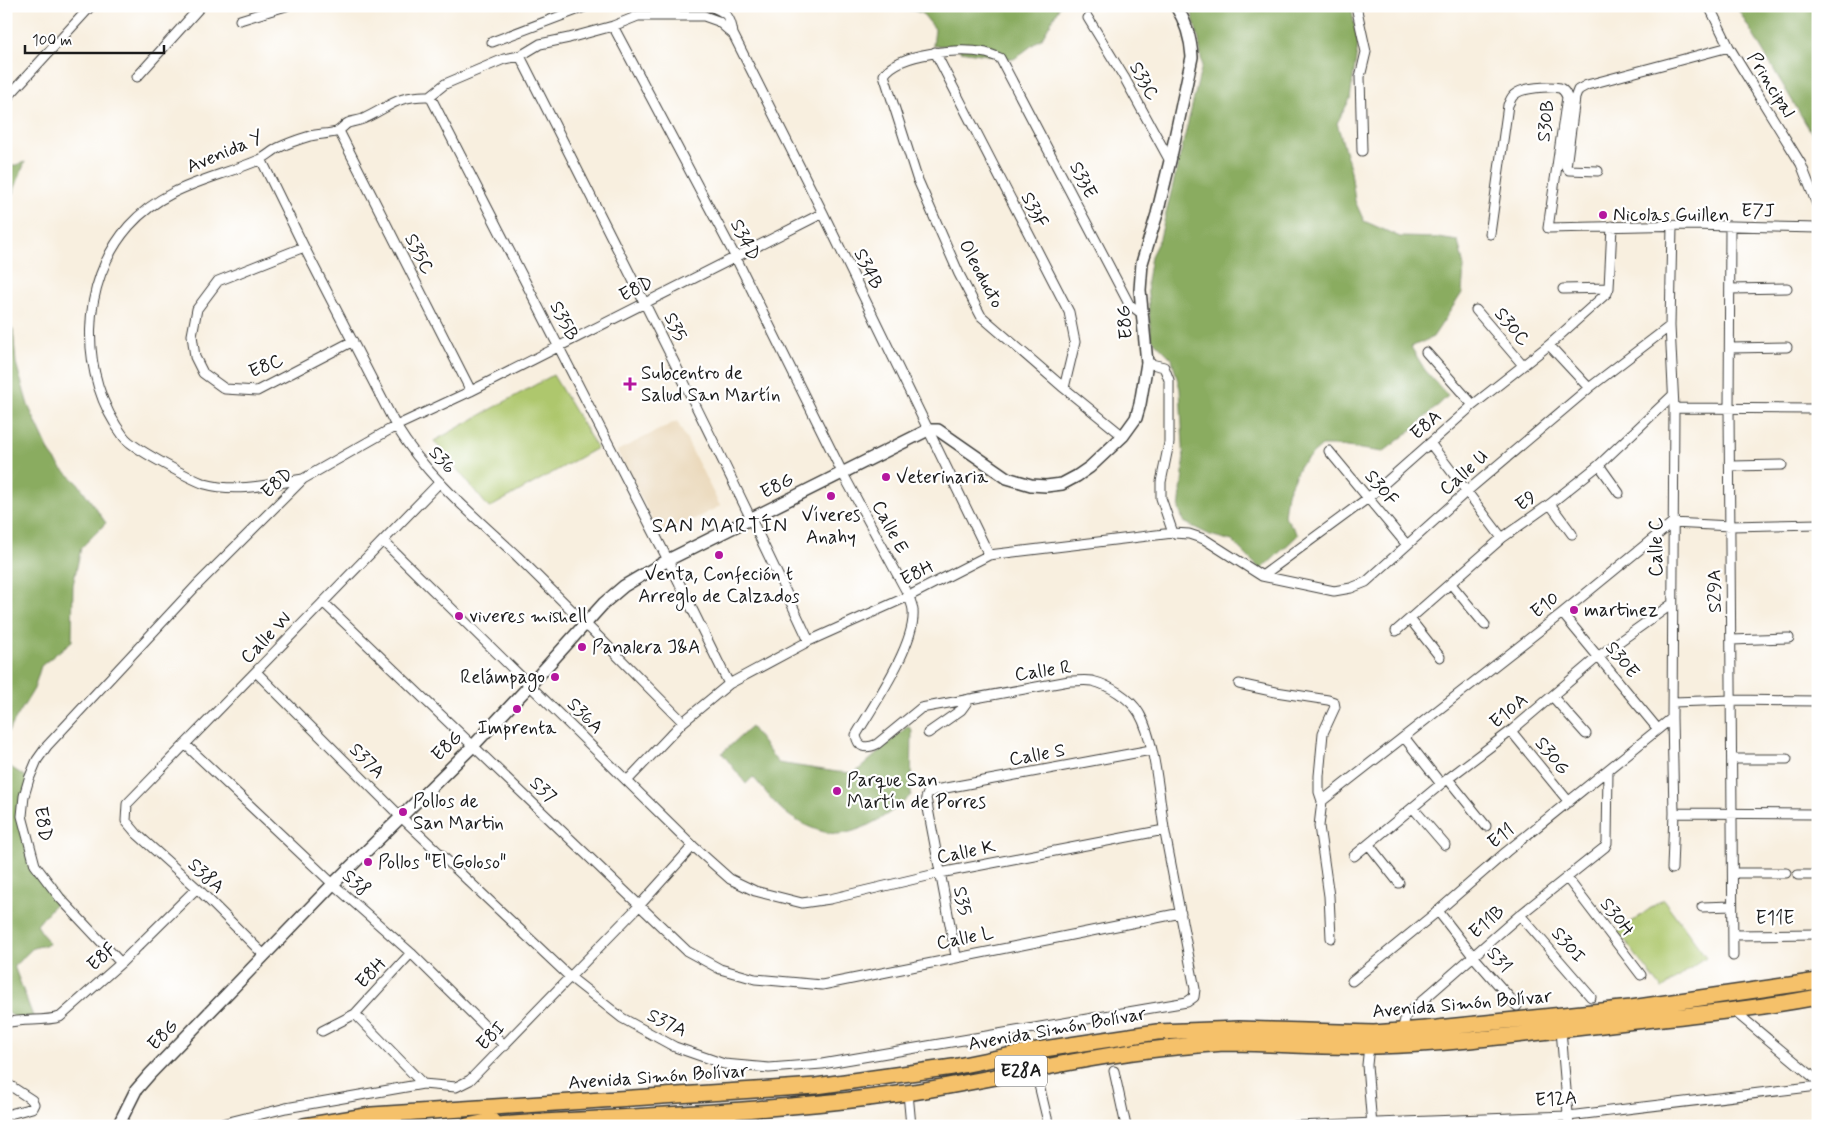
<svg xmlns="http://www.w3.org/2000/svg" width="1824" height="1132" font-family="Mynerve,sans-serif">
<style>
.built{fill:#ead8ba}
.green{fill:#aec76d;stroke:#657244}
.forest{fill:#8aac60;stroke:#53643e}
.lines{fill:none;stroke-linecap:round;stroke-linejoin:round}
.minor-casing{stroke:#3d3c39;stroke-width:11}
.tertiary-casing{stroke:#3d3c39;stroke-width:14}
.trunk-casing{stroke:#3d3c39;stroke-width:18}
.minor{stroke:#fff;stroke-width:9}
.tertiary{stroke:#fff;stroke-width:11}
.trunk{stroke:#f5c16b;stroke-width:15}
.poi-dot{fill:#b5179e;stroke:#fff;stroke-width:2}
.labels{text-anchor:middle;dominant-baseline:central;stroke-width:4.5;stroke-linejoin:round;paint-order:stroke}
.shield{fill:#fff;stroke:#606060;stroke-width:1}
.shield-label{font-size:18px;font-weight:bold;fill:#1c1c1c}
.street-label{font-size:19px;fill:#1c1c1c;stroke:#fff}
.poi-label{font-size:19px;fill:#1c1c1c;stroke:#fff;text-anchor:start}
.quarter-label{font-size:21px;letter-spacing:1px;fill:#1c1c1c;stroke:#fff}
</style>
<rect width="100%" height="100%" fill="#fff"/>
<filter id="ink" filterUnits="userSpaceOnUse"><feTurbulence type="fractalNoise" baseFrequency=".02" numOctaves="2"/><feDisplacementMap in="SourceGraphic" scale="10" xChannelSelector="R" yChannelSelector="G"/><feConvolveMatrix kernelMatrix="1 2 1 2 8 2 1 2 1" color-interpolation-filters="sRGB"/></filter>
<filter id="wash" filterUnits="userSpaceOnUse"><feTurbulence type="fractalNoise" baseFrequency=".0096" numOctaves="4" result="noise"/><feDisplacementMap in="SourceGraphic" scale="20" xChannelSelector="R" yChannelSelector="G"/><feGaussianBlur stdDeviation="1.12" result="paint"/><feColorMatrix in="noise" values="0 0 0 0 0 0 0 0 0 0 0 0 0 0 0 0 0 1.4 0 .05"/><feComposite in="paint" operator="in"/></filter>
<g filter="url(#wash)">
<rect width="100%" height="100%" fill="#f8efdf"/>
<path class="built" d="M 677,421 L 720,506 L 661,536 L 617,451 Z"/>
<path class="green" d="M 553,375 L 597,448 L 489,508 L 434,441 Z
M 1663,899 L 1706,957 L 1662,989 L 1618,932 Z"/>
<path class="forest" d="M 892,6 L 1060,6 L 1042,38 L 1014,59 L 960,51 L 958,45 L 933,46 L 935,29 L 922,13 L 912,10 L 890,9 Z
M 1190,6 L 1351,6 L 1358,45 L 1350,99 L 1337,123 L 1351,171 L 1355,201 L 1364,221 L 1400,237 L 1438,238 L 1458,241 L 1464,267 L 1462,293 L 1433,337 L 1411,347 L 1425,370 L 1448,396 L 1414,428 L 1383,452 L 1339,446 L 1322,446 L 1300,465 L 1287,493 L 1284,515 L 1298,535 L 1261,570 L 1232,541 L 1210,535 L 1184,522 L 1179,510 L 1184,464 L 1180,389 L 1172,359 L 1151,338 L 1147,281 L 1151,256 L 1160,238 L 1202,65 L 1199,41 Z
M 1736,6 L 1818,6 L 1818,144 Z
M 25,162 L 6,211 L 6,168 Z
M 6,329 L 13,329 L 16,363 L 28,405 L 50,453 L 62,469 L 78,483 L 106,523 L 81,548 L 73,585 L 72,641 L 41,666 L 34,689 L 6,735 Z
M 908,726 L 912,730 L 911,795 C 896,811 860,834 837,834 C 820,833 800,824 787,814 C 774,804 764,789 753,777 L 746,784 L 722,753 L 751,727 L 778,763 L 837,772 L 855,773 Z
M 6,764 L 29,779 L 22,816 L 35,865 L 60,898 L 37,925 L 49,944 L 33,948 L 14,966 L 34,1019 L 15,1018 L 6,1010 Z"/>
</g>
<g filter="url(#ink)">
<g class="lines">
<defs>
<path id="minor" d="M 710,6 C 726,12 731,16 733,34 L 823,213 L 989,555
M 1356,6 L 1366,52 L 1360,77 L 1362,151
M 1709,6 L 1729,47 L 1801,164 L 1818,207
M 1088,18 L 1124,77 L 1170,161
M 240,20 L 286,6
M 492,42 L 587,6
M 935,52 L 1069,312 L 1075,342 L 1064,388
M 520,56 C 618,250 717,444 809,641
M 137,77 L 201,6
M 430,96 L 668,560 L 729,684
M 6,99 L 91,6
M 339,131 L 471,391
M 261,159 L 304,247 L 396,426 C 427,477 474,516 517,556 C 573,611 628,666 683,722
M 1598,171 L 1569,170 L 1566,167 L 1575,98 L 1578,90 L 1587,85 L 1729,47
M 1730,227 L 1729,409 L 1733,956
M 1490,234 L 1508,105 C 1510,102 1511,97 1514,95 C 1522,87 1550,86 1560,88 C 1564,90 1566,94 1567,97 L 1548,228 L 1690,225 L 1818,228
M 304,247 L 218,281 L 197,309 L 192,335 L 195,357 L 203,373 L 225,389 L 257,391 L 353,341
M 1563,289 L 1609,288
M 1730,289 L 1787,288
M 1476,310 L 1523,365
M 1549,345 L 1589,388
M 1731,348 L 1787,347
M 1426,352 L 1473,405
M 1147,363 L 1164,367 L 1169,380 L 1169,443 L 1161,482 L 1161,498 L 1173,533
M 1674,408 L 1818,409
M 1123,436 L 1064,388 L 981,316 L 959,274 L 917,178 L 884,75 C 899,52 960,48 986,53 C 990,54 995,56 1000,58 L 1129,304 L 1141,313
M 1430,443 L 1502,538
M 1329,451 L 1407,545
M 1599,465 L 1619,493
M 1731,466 L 1782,465
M 303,479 C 272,484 236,493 205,484 C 191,479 132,448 124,437 C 78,376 79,283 129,226 C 166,185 212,180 259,160 C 266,157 272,151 278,148 C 288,143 300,139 310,136 C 319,134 328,134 336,132 C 341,130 344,125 348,123 C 353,121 358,121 363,119 C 390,107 396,95 430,96 L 445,84 L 504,59 L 520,56 L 540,44 L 569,38 L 613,26 L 638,16 L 704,16 L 718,21 L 733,34
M 1550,504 L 1572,534
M 383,541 L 693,846 L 730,879 L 755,891 L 802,903 L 830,899 L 940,873 L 1164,830
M 1262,576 L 1368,498 L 1473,405 L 1549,345 L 1607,293 L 1609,288 L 1612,226
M 1451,584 L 1485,625
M 323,602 L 687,951 L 720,969 L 755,979 L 822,985 L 1181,913
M 1562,613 L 1657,728
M 1410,619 L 1440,657
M 1396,631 L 1502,538 L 1550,504 L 1599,465 L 1673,395
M 1732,640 L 1789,638
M 256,672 L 400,816 L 570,977 L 622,1018 L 675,1047 L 724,1064 L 769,1068 L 822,1064 L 1187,1002 L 1194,997 L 1195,989 C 1185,935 1174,882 1164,828 C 1159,796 1155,740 1139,713 C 1130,698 1109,685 1092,681 C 1085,680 1077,681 1069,681 L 921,708 L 877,744 C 866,749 858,748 856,735 C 873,706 916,644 913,611 C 913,606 910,601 909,596 L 842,472 L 736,258 L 613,26
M 1239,684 L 1276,692 L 1328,700 L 1334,702 L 1335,707 L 1323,733 L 1319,776 L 1319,792 L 1322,801 L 1319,826 L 1329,896 L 1331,938
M 1552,696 L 1586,734
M 1673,702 L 1732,700 L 1818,701
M 1511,731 L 1569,802
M 928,733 L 961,710 L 969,699
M 1404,737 L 1441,784
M 185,744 L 333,884 L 411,953 L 505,1046
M 1732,759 L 1787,759
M 1448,779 L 1486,826
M 627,781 L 683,722 L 729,684 L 809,641 L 909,596 L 989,555 L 1173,533 L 1189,534 L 1204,539 L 1262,576 L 1334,591 L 1351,588 L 1366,582 L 1466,492 L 1589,388 L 1670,326
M 1322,801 L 1562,613 L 1672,523 L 1731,526 L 1818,524
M 1413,808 L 1445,845
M 1674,813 L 1818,814
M 1369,845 L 1399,883
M 1354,856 L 1441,784 L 1511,731 L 1599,656 L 1672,604
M 1672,869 L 1674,813 L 1672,718 L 1674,408 L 1670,326 L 1672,226
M 1733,873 L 1786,873
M 1798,875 L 1818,875
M 1567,878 L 1641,975
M 1702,907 L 1732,906
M 1438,911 L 1473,956 L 1517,1006
M 1520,915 L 1591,997
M 1733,935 L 1818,934
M 264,955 L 197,888 L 137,834 L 126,821 L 127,804 L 440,482
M 956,956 L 926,798 L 928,793 L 935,790 L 1151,750
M 121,963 L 60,898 L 35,865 L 22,816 L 24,796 L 29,779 L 37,760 L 47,746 L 196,586 L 303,479 L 396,426 L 471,391 L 823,213
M 1352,981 L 1438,911 L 1506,852 L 1672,718
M 1733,1010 L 1818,1081
M 355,1014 L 423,1084
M 6,1023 C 24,1018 42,1022 60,1017 L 121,963 L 197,888
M 1561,1030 L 1569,1126
M 322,1031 L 355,1014 L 411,953
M 1402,1031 L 1406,1015 L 1520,915 L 1605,847 L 1607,843 L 1608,770
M 1369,1046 L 1367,1065 L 1372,1126
M 1114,1071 L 1126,1126
M 6,1083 L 32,1100 L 34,1104 L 32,1108 L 6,1115
M 1039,1085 L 1049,1126
M 908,1093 L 911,1126
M 703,1113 L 704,1126
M 213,1126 L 286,1108 L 423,1084 L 456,1087 L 470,1080 L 639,906 L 693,846
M 1295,1126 L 1568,1116 L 1818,1086"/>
<path id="tertiary" d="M 118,1126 L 136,1090 L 150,1074 L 333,884 L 474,745 L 530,685 L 604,603 L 624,586 L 668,560 L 928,430 L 938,430 L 1007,478 L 1031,485 L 1046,486 L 1062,484 L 1077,476 L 1090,467 L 1123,436 L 1136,418 L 1140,404 L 1147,363 L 1140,290 L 1142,263 L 1157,214 L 1170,161 L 1192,57 C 1191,39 1186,22 1176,6"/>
<path id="trunk" d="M 304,1126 L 372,1115 L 816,1086 L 953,1067 L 1037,1050 L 1157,1032 L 1239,1029 L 1374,1033 L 1437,1028 L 1631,1008 L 1818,981
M 467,1126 L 492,1121
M 482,1126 C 624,1116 766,1113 906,1093 C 993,1080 1078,1057 1166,1048 C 1186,1046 1206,1044 1226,1043 C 1276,1043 1325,1048 1375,1046 C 1453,1044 1532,1033 1610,1024 C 1680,1016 1749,1010 1818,997"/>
</defs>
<use href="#minor" class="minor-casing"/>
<use href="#tertiary" class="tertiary-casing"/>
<use href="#trunk" class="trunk-casing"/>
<use href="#minor" class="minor"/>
<use href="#tertiary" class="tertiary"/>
<use href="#trunk" class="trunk"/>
</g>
</g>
<g class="poi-dot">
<circle cx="1603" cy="215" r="5"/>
<path d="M627.5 376.5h5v5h5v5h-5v5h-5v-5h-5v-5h5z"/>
<circle cx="886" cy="477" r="5"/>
<circle cx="831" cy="496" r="5"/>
<circle cx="719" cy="555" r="5"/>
<circle cx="1574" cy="610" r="5"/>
<circle cx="459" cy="616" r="5"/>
<circle cx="582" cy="647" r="5"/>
<circle cx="555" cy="677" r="5"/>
<circle cx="517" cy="709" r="5"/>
<circle cx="837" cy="791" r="5"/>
<circle cx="403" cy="812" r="5"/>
<circle cx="368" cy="862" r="5"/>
</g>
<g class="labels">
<rect class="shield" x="995" y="1055.5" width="52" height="31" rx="4"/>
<g class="shield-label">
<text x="1021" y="1071">E28A</text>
</g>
<g class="street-label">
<text transform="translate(1144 81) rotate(61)">S33C</text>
<text transform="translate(1771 85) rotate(58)">Principal</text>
<text transform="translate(1546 121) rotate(-84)">S30B</text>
<text transform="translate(225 152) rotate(-23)">Avenida Y</text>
<text transform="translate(1083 180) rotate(63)">S33E</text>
<text transform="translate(1034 210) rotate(63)">S33F</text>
<text transform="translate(1758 211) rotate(1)">E7J</text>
<text transform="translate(745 240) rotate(63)">S34D</text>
<text transform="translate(419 254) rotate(63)">S35C</text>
<text transform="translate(868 269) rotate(64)">S34B</text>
<text transform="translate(981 274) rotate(62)">Oleoducto</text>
<text transform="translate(636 289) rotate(-27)">E8D</text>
<text transform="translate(564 321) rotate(63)">S35B</text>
<text transform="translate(1125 322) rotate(-95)">E8G</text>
<text transform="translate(675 327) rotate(64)">S35</text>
<text transform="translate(1512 327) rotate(50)">S30C</text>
<text transform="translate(266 366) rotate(-22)">E8C</text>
<text transform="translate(1426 425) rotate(-42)">E8A</text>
<text transform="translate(442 460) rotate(47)">S36</text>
<text transform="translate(1464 473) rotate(-41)">Calle U</text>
<text transform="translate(277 483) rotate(-43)">E8D</text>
<text transform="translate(777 486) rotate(-27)">E8G</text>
<text transform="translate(1381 488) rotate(50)">S30F</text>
<text transform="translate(1526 501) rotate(-36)">E9</text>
<text transform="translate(890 527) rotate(62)">Calle E</text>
<text transform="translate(1656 547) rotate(-90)">Calle C</text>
<text transform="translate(917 573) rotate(-27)">E8H</text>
<text transform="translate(1715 591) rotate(-91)">S29A</text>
<text transform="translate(1545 605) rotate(-38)">E10</text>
<text transform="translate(266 638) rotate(-46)">Calle W</text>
<text transform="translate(1622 660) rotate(51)">S30E</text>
<text transform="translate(1043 671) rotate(-8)">Calle R</text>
<text transform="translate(1509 711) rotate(-40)">E10A</text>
<text transform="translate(585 716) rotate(45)">S36A</text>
<text transform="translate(447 746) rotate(-44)">E8G</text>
<text transform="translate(1037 755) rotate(-10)">Calle S</text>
<text transform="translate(1552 756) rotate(51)">S30G</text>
<text transform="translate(367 761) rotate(45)">S37A</text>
<text transform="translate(543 790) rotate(44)">S37</text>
<text transform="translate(43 824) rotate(81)">E8D</text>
<text transform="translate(1501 836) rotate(-39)">E11</text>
<text transform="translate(966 852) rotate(-11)">Calle K</text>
<text transform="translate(206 876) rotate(43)">S38A</text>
<text transform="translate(356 883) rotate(42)">S38</text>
<text transform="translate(962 901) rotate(79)">S35</text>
<text transform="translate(1617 917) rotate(52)">S30H</text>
<text x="1775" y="918">E11E</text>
<text transform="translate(1487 922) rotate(-41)">E11B</text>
<text transform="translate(965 938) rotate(-11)">Calle L</text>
<text transform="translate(1568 945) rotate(49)">S30I</text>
<text transform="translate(102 957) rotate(-42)">E8F</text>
<text transform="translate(1499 960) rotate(49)">S31</text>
<text transform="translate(371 973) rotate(-47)">E8H</text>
<text transform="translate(1462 1004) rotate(-5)">Avenida Simón Bolívar</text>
<text transform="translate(667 1023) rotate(26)">S37A</text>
<text transform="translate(1057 1029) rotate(-10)">Avenida Simón Bolívar</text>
<text transform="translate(163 1035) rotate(-46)">E8G</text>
<text transform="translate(491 1036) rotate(-45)">E8I</text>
<text transform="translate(658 1077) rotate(-4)">Avenida Simón Bolívar</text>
<text transform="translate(1556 1099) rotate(-4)">E12A</text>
</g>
<g class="poi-label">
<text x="1613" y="215">Nicolas Guillen</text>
<text x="641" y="373">Subcentro de<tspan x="641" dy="22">Salud San Martín</tspan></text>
<text x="896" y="477">Veterinaria</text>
<text x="831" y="515" text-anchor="middle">Víveres<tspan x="831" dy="22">Anahy</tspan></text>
<text x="719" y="574" text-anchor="middle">Venta, Confeción t<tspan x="719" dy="22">Arreglo de Calzados</tspan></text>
<text x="1584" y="610">martinez</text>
<text x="469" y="616">viveres mishell</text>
<text x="592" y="647">Panalera J&amp;A</text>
<text x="545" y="677" text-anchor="end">Relámpago</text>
<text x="517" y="728" text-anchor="middle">Imprenta</text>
<text x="847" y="780">Parque San<tspan x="847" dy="22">Martín de Porres</tspan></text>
<text x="413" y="801">Pollos de<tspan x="413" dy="22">San Martin</tspan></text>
<text x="378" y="862">Pollos "El Goloso"</text>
</g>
<g class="quarter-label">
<text x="720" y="526">SAN MARTÍN</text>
</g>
</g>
<rect width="1824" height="1132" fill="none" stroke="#fff" stroke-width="25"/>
<path d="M25 45v8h139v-8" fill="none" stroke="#1c1c1c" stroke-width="2.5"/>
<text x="32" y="45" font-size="15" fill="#1c1c1c" stroke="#ffffff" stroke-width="4" paint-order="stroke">100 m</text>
</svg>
